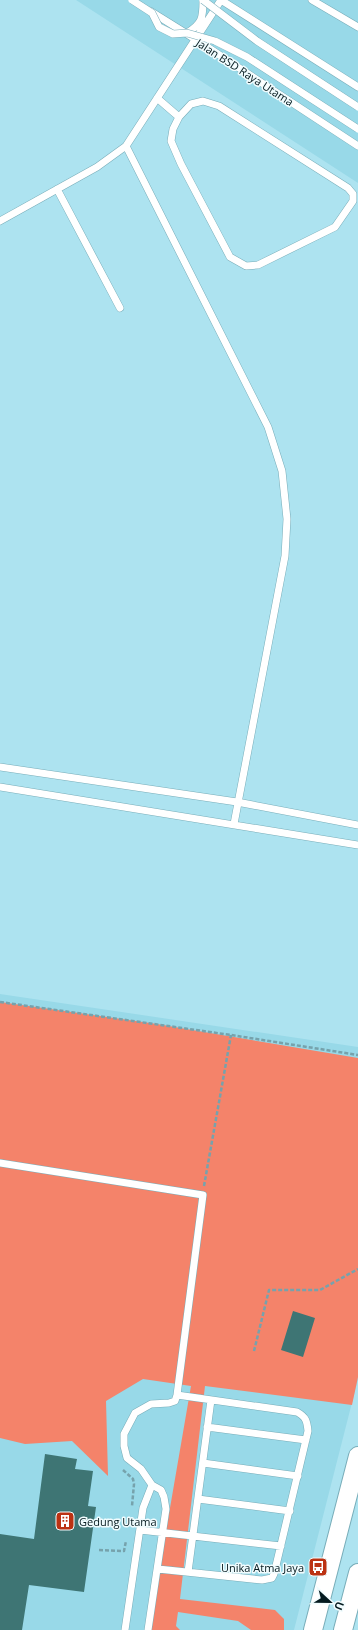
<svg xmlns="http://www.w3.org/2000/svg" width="358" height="1630" font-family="'Open Sans',sans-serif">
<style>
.built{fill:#98d9e8}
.green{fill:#f4836a}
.building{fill:#3e7574}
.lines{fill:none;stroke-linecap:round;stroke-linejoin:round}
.lane-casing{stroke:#78adb9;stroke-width:8}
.secondary-casing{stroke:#78adb9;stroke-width:20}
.path{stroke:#76a2ac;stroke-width:2.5;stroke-dasharray:4 2;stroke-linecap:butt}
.lane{stroke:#fff;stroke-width:7}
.secondary{stroke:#fff;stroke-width:18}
.lane-bridge-casing{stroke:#78adb9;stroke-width:8;stroke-linecap:butt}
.lane-bridge{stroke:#fff;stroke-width:7}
.labels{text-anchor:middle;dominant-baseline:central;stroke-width:3;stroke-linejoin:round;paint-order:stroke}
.street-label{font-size:11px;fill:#041a1f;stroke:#f1fcfe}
.poi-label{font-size:11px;fill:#041a1f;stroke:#f1fcfe;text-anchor:start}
</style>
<rect width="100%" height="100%" fill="#ade3f0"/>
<path class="built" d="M 76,0 L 358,0 L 358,183 Z
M 0,994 L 358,1047 L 358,1379 L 294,1630 L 0,1630 Z"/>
<path class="green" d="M 0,1002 L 157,1024 L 358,1058 L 358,1377 L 352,1405 L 205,1386 L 180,1599 L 275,1610 L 284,1619 L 284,1630 L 251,1630 L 238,1621 L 178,1612 L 176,1626 L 180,1630 L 149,1630 L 191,1386 L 143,1379 L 106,1401 L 108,1476 L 72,1441 L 25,1444 L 0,1438 Z"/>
<path class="building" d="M 293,1311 L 315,1318 L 303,1357 L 281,1350 Z
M 45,1454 L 77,1459 L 75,1469 L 93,1471 L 88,1506 L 96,1507 L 84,1592 L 29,1585 L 22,1630 L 0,1630 L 0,1534 L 34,1539 Z"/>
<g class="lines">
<defs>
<path id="lane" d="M 221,0 L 358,87
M 312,0 L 358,27
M 150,11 L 195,39 L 358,146
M 187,33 C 202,24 203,18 203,1
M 157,98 L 179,117
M 203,101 L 219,106 L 348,188 L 353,194 L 353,201 L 335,227 L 258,265 L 246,266 L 230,257 L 181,164 L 171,141 L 173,129 L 179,117 L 191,104 Z
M 126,146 L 268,427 L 282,471 L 287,519 L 285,556 L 234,824
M 57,189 L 120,308
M 0,221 L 97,167 L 126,146 L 221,0
M 0,767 L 237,802 L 358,825
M 0,787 L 358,845
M 0,1163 L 203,1195 L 177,1395 L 175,1401 L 169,1403 L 151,1404 L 135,1413 L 124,1434 L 124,1446 L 127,1458 L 141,1469 L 152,1485 L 161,1490 L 164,1497 L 166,1509 L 148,1630
M 207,1427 L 306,1440
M 203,1463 L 298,1476
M 198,1499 L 290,1511
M 140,1530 L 281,1546
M 158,1569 L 262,1580 L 272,1578 L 274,1574 L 308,1431 C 307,1421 306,1417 297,1412 L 177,1395
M 188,1572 L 211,1400
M 125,1630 L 143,1508 L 152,1485"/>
<path id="secondary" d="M 313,1630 L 358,1456
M 343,1630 L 358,1573"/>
</defs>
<use href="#lane" class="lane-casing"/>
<use href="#secondary" class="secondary-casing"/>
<path class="path" d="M 0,1002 L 231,1035 L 358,1055
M 204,1186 L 231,1035
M 254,1351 L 269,1290 L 320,1290 L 358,1269
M 123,1470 L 133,1479 L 134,1484 L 132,1506
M 99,1550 L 124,1551 L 126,1541"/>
<use href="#lane" class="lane"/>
<use href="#secondary" class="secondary"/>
<defs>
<path id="lane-bridge" d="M 132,0 L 152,13 L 159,27 L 173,34 L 187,33 L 215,41 L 247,57 L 358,129
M 203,0 L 257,41 L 358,107"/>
</defs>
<use href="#lane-bridge" class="lane-bridge-casing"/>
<use href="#lane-bridge" class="lane-bridge"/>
</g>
<defs>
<symbol id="building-square" viewBox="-11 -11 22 22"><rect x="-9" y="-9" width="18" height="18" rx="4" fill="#bc3213" stroke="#f1fcfe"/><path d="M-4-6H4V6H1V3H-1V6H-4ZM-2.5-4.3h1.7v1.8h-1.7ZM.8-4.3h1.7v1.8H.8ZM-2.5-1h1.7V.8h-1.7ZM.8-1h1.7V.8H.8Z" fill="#fff"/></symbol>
<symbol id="bus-square" viewBox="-11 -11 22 22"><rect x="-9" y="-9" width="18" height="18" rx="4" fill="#bc3213" stroke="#f1fcfe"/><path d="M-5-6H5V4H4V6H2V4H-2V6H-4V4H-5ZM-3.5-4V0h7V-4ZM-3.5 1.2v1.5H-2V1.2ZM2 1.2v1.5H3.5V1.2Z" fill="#fff"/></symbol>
</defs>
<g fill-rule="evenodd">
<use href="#building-square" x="54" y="1510" width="22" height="22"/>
<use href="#bus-square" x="307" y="1556" width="22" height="22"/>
</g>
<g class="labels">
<g class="street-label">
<text transform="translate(245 72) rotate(33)">Jalan BSD Raya Utama</text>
</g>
<g class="poi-label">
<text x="79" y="1521">Gedung Utama</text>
<text x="304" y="1567" text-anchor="end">Unika Atma Jaya</text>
</g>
</g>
<g transform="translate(330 1602) rotate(112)" stroke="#f1fcfe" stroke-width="3" paint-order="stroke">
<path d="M0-3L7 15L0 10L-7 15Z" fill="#041a1f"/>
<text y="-6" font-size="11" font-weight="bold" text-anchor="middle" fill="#041a1f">U</text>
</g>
</svg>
